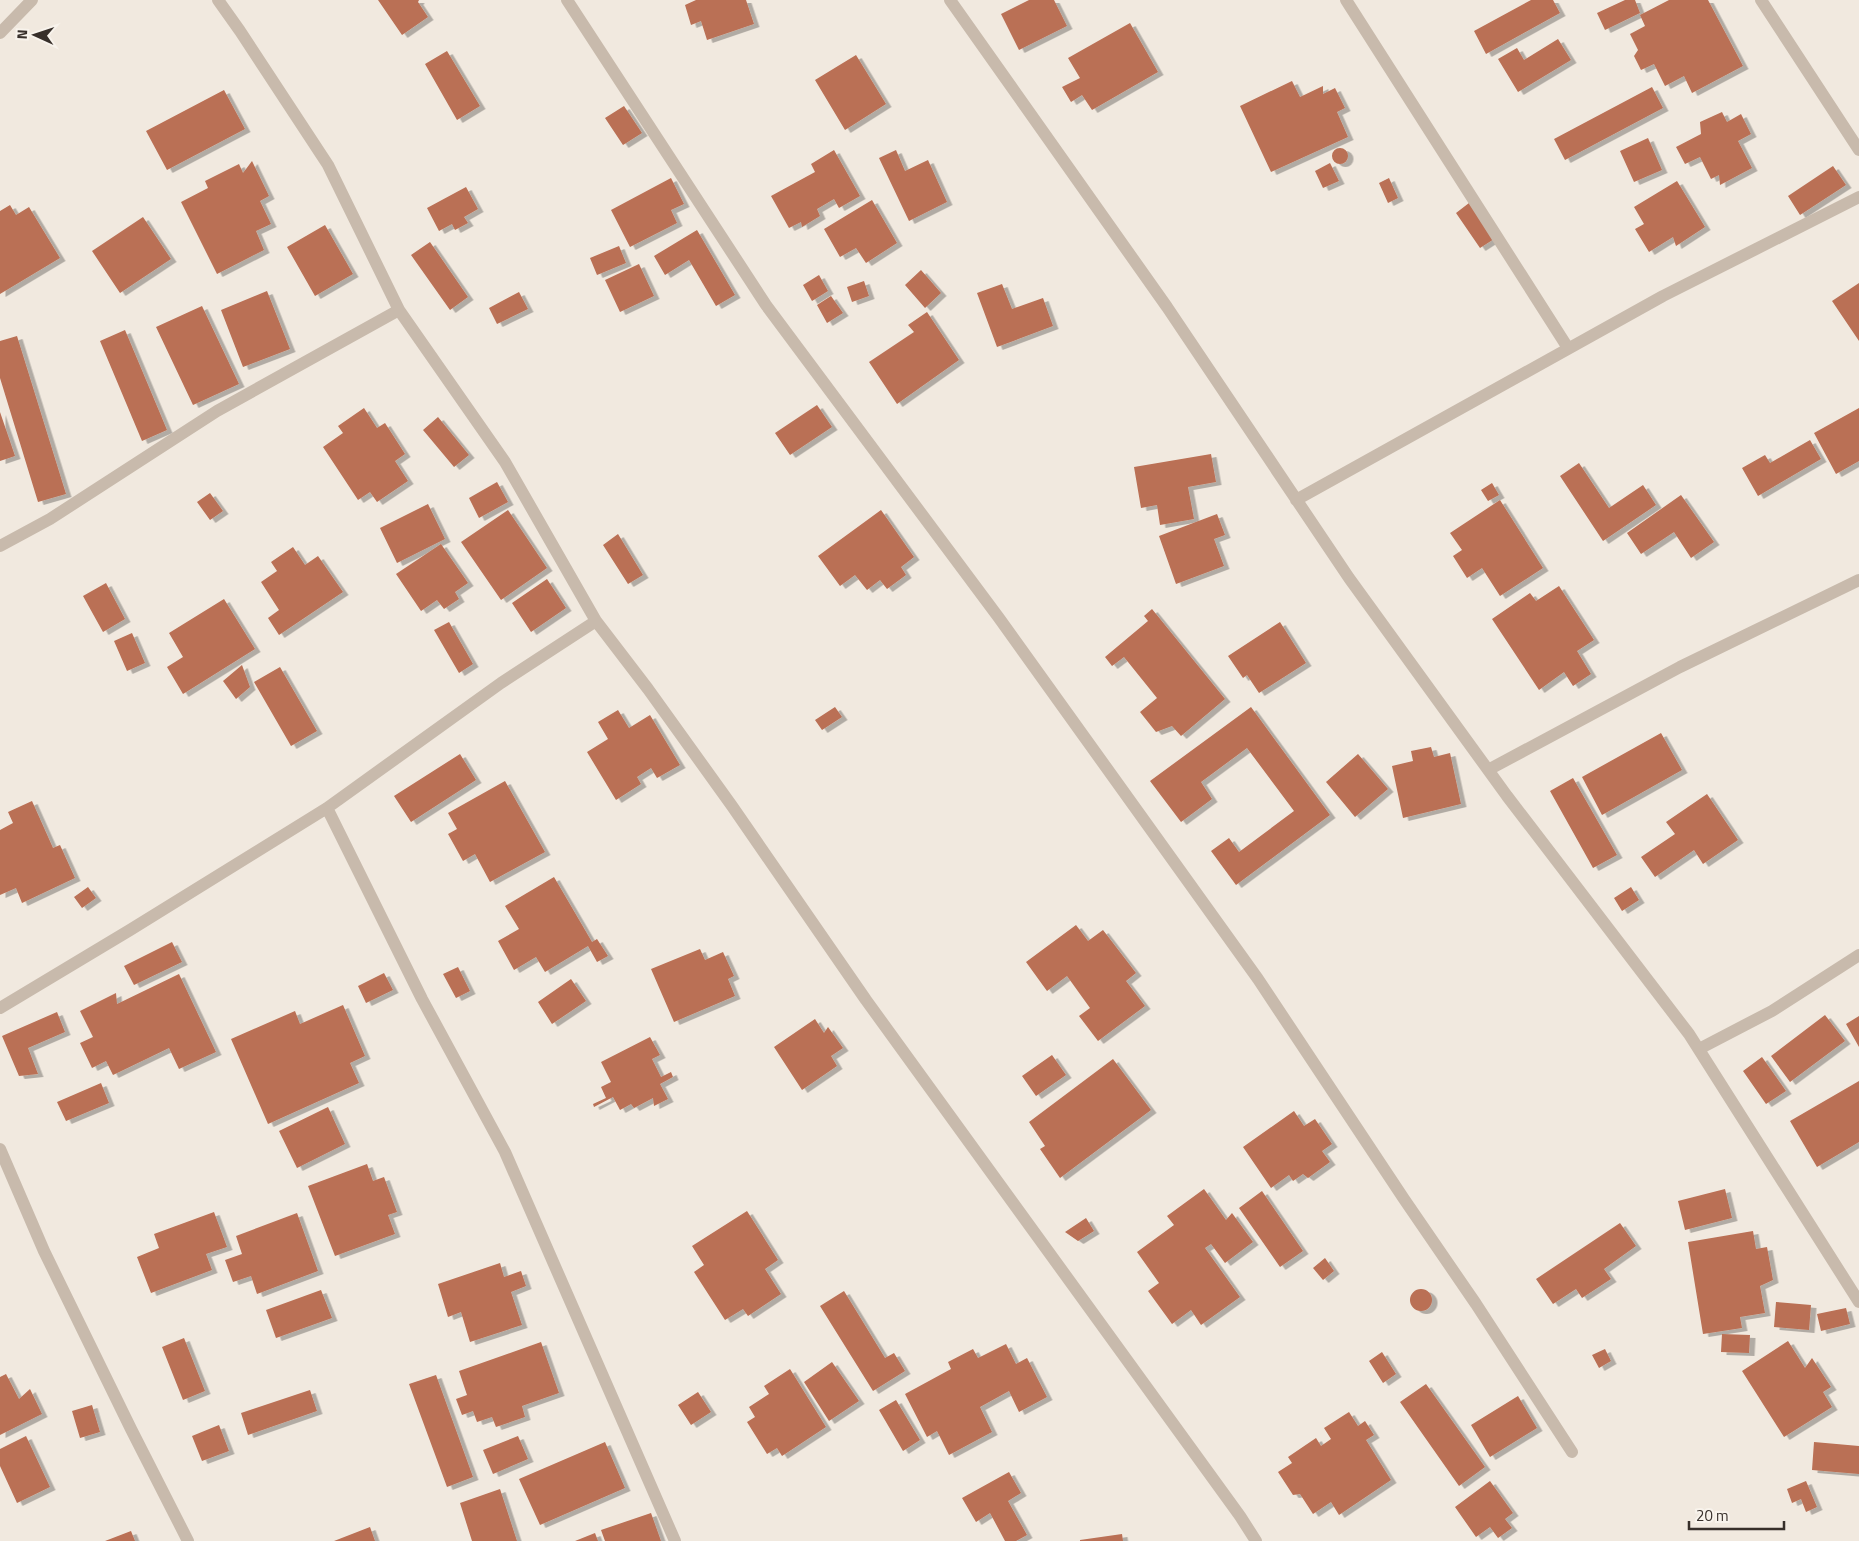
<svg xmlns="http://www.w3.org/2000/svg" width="1859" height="1541" font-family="'Titillium Web',sans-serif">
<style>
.building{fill:#ba6f54;filter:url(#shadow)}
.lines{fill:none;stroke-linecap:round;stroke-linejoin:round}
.minor{stroke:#c8baac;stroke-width:12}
</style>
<defs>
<filter id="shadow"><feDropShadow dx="5.5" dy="3" stdDeviation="0" flood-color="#0004"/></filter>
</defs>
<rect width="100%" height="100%" fill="#f1e9df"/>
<path class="building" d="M 378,0 L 419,0 L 418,2 L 428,17 L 402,35 Z
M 696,0 L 746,0 L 754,24 L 707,40 L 701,21 L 691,25 L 685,5 Z
M 1029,0 L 1054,0 L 1067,26 L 1019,50 L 1001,14 Z
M 1531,0 L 1553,0 L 1560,13 L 1486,54 L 1474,31 Z
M 1625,0 L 1635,0 L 1640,13 L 1605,30 L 1597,13 Z
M 1669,0 L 1708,0 L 1743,66 L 1692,93 L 1684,76 L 1665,86 L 1654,64 L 1641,70 L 1634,56 L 1638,50 L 1630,34 L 1645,26 L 1640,15 Z
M 1130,23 L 1158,72 L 1092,110 L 1082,95 L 1071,102 L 1062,87 L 1080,78 L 1068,58 Z
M 1558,39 L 1571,60 L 1518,92 L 1498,59 L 1517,48 L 1524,60 Z
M 447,51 L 480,106 L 457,120 L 425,64 Z
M 856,55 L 886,104 L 845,130 L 815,80 Z
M 1292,81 L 1300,97 L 1323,86 L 1323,94 L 1335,88 L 1345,108 L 1337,112 L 1348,137 L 1271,172 L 1240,106 Z
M 1652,87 L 1663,108 L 1565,160 L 1554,139 Z
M 224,90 L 245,129 L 167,170 L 146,131 Z
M 624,106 L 642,133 L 623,145 L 605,118 Z
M 1722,112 L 1727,122 L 1741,114 L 1751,134 L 1738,141 L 1752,168 L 1720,185 L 1719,175 L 1711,179 L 1700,157 L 1685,164 L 1676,147 L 1701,134 L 1700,122 Z
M 1648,138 L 1662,170 L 1634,182 L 1620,151 Z
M1332 156a8 8 0 1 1 16 0a8 8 0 1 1-16 0Z
M 834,150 L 860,196 L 839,208 L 834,199 L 817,209 L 820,216 L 802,227 L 801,222 L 789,228 L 771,196 L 815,172 L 811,164 Z
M 896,150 L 905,171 L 928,160 L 947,202 L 909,221 L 879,158 Z
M 252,161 L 269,196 L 260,201 L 271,224 L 256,231 L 264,250 L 217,274 L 181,202 L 208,188 L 205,181 L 239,164 L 243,173 Z
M 1330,163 L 1339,181 L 1323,188 L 1315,171 Z
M 1833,166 L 1846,185 L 1800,215 L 1788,196 Z
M 671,178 L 684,204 L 671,210 L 677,223 L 630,247 L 611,210 Z
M 1389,178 L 1398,198 L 1388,203 L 1379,183 Z
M 1677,181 L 1705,227 L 1676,246 L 1673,237 L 1649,252 L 1635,229 L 1644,224 L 1634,207 Z
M 466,187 L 478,209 L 464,217 L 468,223 L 455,230 L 452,224 L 439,231 L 427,208 Z
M 872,200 L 897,243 L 866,263 L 856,248 L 840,257 L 824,229 Z
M 1469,203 L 1494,239 L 1480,248 L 1456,213 Z
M 10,205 L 16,215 L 29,207 L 60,258 L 0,294 L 0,211 Z
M 143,217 L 171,259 L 120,293 L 92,251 Z
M 325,225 L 353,274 L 315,296 L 287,247 Z
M 697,230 L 735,295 L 716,306 L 689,260 L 665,275 L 654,256 Z
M 430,242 L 468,297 L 450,310 L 411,255 Z
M 619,246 L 626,263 L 597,275 L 590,258 Z
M 639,264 L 654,296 L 620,312 L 605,280 Z
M 921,270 L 941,293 L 925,308 L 905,285 Z
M 819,275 L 828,291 L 812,301 L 803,285 Z
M 864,281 L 869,296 L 852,302 L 847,287 Z
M 1859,283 L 1859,341 L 1832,301 Z
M 1002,284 L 1012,309 L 1043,298 L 1053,326 L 997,347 L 977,293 Z
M 267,291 L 290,349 L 243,367 L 221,310 Z
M 519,292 L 528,309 L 497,324 L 489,308 Z
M 831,296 L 843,313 L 827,323 L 817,305 Z
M 202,306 L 239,384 L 193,405 L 156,327 Z
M 927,312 L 959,360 L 897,404 L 869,362 L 914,332 L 908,325 Z
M 125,330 L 167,430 L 142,441 L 100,341 Z
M 17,336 L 66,494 L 38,502 L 0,378 L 0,341 Z
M 817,405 L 832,427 L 790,455 L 775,433 Z
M 364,408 L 377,428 L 385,423 L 405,454 L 395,461 L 408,481 L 377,502 L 370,492 L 358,500 L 323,447 L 343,433 L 338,426 Z
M 1859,408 L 1859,461 L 1836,474 L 1814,433 Z
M 0,412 L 15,456 L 0,461 Z
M 438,417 L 469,455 L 454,467 L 423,430 Z
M 1810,440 L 1821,459 L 1758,496 L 1742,468 L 1765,455 L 1770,463 Z
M 1211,454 L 1216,482 L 1188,487 L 1194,519 L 1160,525 L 1157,505 L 1141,508 L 1134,467 Z
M 1579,463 L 1609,508 L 1643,485 L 1656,505 L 1603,541 L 1560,476 Z
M 497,482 L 508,502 L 479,518 L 469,498 Z
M 1492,483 L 1499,495 L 1488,501 L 1481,490 Z
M 210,493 L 223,511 L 210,520 L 197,502 Z
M 1681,495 L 1714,542 L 1691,558 L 1674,532 L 1641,554 L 1627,533 Z
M 1500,500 L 1543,568 L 1500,596 L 1482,568 L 1467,578 L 1453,556 L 1462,550 L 1450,533 Z
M 428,504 L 445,539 L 397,563 L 380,528 Z
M 508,510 L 547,568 L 501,600 L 461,542 Z
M 881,510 L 914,557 L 901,567 L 906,575 L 887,589 L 880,580 L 867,590 L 855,575 L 840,586 L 818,556 Z
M 1217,514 L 1225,535 L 1214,539 L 1224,566 L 1176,584 L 1159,536 Z
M 618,534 L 643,575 L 628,584 L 603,545 Z
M 441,544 L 468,583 L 455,592 L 459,599 L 444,609 L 437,600 L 421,611 L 396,574 Z
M 293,547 L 305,565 L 318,556 L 343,592 L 279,635 L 268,618 L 279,610 L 261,582 L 277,571 L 271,562 Z
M 547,579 L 566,608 L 531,632 L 512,603 Z
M 106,583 L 125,619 L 103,632 L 83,596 Z
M 1559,586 L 1594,640 L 1577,651 L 1591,674 L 1573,686 L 1564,672 L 1539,690 L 1492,619 L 1530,593 L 1536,601 Z
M 224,599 L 255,649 L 183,694 L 167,667 L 183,657 L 169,633 Z
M 1152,609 L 1225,699 L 1181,736 L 1172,726 L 1156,732 L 1140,712 L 1157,698 L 1124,657 L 1112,666 L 1105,657 L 1148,621 L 1144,616 Z
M 449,622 L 473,664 L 459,673 L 434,630 Z
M 1280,622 L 1306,663 L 1259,693 L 1247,675 L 1243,678 L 1228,656 Z
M 132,633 L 145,663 L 127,671 L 114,641 Z
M 242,665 L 250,687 L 236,699 L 223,681 Z
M 280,667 L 317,731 L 291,746 L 254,682 Z
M 835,707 L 842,717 L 822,730 L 815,720 Z
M 1251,707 L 1330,815 L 1236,885 L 1211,851 L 1229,838 L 1239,852 L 1294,811 L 1247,748 L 1201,782 L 1212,799 L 1181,822 L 1150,781 Z
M 618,710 L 629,728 L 650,715 L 680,765 L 657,778 L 651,768 L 637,777 L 641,784 L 616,800 L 587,752 L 608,739 L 598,722 Z
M 1661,733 L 1682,770 L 1602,815 L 1582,777 Z
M 1431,747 L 1434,757 L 1450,753 L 1461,804 L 1403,818 L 1392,766 L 1413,761 L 1411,751 Z
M 460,754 L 476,780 L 411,822 L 394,796 Z
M 1358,754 L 1388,789 L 1355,817 L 1326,782 Z
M 1573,778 L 1617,855 L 1593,868 L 1550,791 Z
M 505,781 L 545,852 L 490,882 L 475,854 L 463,861 L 448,834 L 457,829 L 448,813 Z
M 1707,794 L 1738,840 L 1703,864 L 1694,850 L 1655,877 L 1641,857 L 1675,834 L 1666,822 Z
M 32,801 L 53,848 L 60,845 L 75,878 L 22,903 L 16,888 L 0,895 L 0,830 L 13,823 L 8,812 Z
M 554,877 L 592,942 L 597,939 L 608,956 L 597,962 L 588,946 L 545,972 L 536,957 L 514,970 L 498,941 L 519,929 L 505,906 Z
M 88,887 L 96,898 L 82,908 L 74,897 Z
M 1631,887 L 1639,900 L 1622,911 L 1614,898 Z
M 1076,925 L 1088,941 L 1103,930 L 1136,973 L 1126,981 L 1145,1006 L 1098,1041 L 1079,1016 L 1090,1008 L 1067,976 L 1047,991 L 1026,962 Z
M 172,942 L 182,962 L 134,985 L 124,966 Z
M 700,949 L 705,960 L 723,952 L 734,976 L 728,979 L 735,996 L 674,1022 L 651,969 Z
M 458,967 L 470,991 L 456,998 L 443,974 Z
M 384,973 L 393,990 L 366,1003 L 358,986 Z
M 179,974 L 216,1052 L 179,1069 L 169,1048 L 113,1075 L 106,1061 L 92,1068 L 80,1043 L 93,1037 L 80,1011 L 116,993 L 117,1004 Z
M 571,979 L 586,1001 L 552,1024 L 538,1002 Z
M 343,1005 L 365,1056 L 350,1063 L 359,1083 L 268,1124 L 231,1039 L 295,1011 L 300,1024 Z
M 57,1012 L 65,1032 L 28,1048 L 38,1074 L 19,1076 L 2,1036 Z
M 1825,1015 L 1845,1041 L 1790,1082 L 1771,1056 Z
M 1859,1016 L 1859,1047 L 1846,1024 Z
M 815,1019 L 824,1033 L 828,1027 L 843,1048 L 831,1056 L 837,1066 L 802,1090 L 774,1047 Z
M 650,1037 L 660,1055 L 652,1059 L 661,1077 L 671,1072 L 673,1077 L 660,1084 L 668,1099 L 654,1106 L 653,1098 L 634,1108 L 631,1104 L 620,1110 L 613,1097 L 594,1107 L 593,1104 L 606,1098 L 601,1087 L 611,1082 L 601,1062 Z
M 1052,1055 L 1066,1075 L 1036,1096 L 1022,1076 Z
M 1762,1057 L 1786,1091 L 1766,1104 L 1743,1071 Z
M 1113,1059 L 1151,1110 L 1060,1178 L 1040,1149 L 1045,1146 L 1029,1122 Z
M 1859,1081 L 1859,1142 L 1817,1167 L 1790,1121 Z
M 101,1083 L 109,1103 L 66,1121 L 57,1102 Z
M 328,1107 L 345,1144 L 297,1168 L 279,1131 Z
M 1294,1111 L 1304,1126 L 1315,1119 L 1332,1144 L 1322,1151 L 1330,1162 L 1308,1178 L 1303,1174 L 1293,1181 L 1289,1175 L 1271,1188 L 1243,1147 Z
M 367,1164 L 373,1181 L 384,1177 L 397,1212 L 388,1215 L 395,1234 L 335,1256 L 308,1186 Z
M 1204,1189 L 1226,1220 L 1232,1213 L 1253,1242 L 1225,1263 L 1211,1244 L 1205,1248 L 1240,1297 L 1201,1325 L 1191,1310 L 1172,1324 L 1148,1291 L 1159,1283 L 1137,1252 L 1174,1225 L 1167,1216 Z
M 1725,1189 L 1732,1218 L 1685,1230 L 1678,1201 Z
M 1262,1191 L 1303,1251 L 1280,1267 L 1239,1208 Z
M 747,1211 L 778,1260 L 765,1269 L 781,1294 L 748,1316 L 743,1309 L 725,1320 L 694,1272 L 704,1265 L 692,1246 Z
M 214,1212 L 227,1247 L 206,1254 L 212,1270 L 151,1293 L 137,1257 L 159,1248 L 154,1234 Z
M 297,1213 L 318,1271 L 257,1294 L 251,1276 L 233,1282 L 225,1260 L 242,1254 L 236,1236 Z
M 1086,1218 L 1094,1231 L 1078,1241 L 1065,1232 Z
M 1620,1223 L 1636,1246 L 1604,1269 L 1611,1279 L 1582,1298 L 1576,1289 L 1553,1304 L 1536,1279 Z
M 1753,1231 L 1756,1249 L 1767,1247 L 1773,1280 L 1760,1286 L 1765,1313 L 1740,1317 L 1742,1328 L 1703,1334 L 1688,1242 Z
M 1325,1258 L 1334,1271 L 1323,1280 L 1313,1268 Z
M 500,1263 L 504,1277 L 521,1271 L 526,1286 L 511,1292 L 522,1325 L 470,1342 L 461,1312 L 448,1317 L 438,1284 Z
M1410 1300a11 11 0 1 1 22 0a11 11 0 1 1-22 0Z
M 321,1290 L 332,1318 L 276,1338 L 266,1310 Z
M 844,1291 L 885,1358 L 894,1353 L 905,1371 L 873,1391 L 820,1306 Z
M 1776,1302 L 1811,1305 L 1809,1330 L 1774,1327 Z
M 1846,1308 L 1850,1324 L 1821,1331 L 1817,1314 Z
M 1722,1334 L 1750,1335 L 1749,1353 L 1721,1352 Z
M 184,1338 L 205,1391 L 183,1400 L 162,1347 Z
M 1788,1341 L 1805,1368 L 1812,1358 L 1831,1387 L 1823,1392 L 1832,1407 L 1784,1437 L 1742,1371 Z
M 541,1342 L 559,1393 L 522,1406 L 525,1417 L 496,1427 L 492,1417 L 477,1422 L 473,1411 L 462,1415 L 456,1399 L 467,1395 L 459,1371 Z
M 1006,1344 L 1016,1364 L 1027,1358 L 1047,1397 L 1019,1412 L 1009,1391 L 980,1407 L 992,1432 L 949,1455 L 937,1431 L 927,1437 L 905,1394 L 951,1369 L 948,1362 L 973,1349 L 978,1358 Z
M 1605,1349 L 1611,1361 L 1599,1368 L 1592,1355 Z
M 1382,1352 L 1396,1374 L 1383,1383 L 1369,1361 Z
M 832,1362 L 859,1401 L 829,1421 L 804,1382 Z
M 790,1369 L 826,1427 L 782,1456 L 777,1448 L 767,1454 L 747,1422 L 755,1417 L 749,1407 L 769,1394 L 764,1386 Z
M 6,1374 L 19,1399 L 30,1389 L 42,1414 L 0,1435 L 0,1377 Z
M 436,1375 L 473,1477 L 447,1487 L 409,1384 Z
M 1426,1384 L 1485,1467 L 1459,1486 L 1400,1402 Z
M 310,1390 L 317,1411 L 248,1435 L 241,1413 Z
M 698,1392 L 711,1412 L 691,1425 L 678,1405 Z
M 1518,1396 L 1537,1428 L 1490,1457 L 1471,1425 Z
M 896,1400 L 920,1440 L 903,1451 L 879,1410 Z
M 92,1405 L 100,1432 L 80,1438 L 72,1411 Z
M 1349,1412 L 1358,1426 L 1365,1421 L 1374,1435 L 1366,1440 L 1391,1480 L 1339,1515 L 1331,1502 L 1313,1514 L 1300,1494 L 1293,1495 L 1278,1472 L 1292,1463 L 1288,1457 L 1316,1438 L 1321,1446 L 1331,1439 L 1324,1428 Z
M 219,1425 L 229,1451 L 202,1461 L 192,1436 Z
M 26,1436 L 50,1487 L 17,1503 L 0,1466 L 0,1449 Z
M 518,1436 L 528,1459 L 493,1474 L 483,1450 Z
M 605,1442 L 625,1488 L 540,1525 L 519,1479 Z
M 1814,1442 L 1859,1446 L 1859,1474 L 1812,1470 Z
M 1009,1472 L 1021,1493 L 1008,1501 L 1027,1535 L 1016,1541 L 1005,1541 L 990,1513 L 976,1522 L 962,1498 Z
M 1490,1481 L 1513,1513 L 1505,1519 L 1512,1528 L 1498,1538 L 1490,1527 L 1476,1537 L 1455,1507 Z
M 1806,1481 L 1817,1507 L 1806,1512 L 1801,1499 L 1792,1503 L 1787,1489 Z
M 500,1489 L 517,1541 L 472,1541 L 460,1503 Z
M 651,1513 L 661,1541 L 605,1541 L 601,1530 Z
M 370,1527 L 375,1541 L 334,1541 Z
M 131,1531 L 135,1541 L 105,1541 Z
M 595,1533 L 598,1541 L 575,1541 Z
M 1122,1534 L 1123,1541 L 1080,1541 L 1080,1540 Z"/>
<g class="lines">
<path class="minor" d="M 218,0 L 240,31 L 328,165 L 399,310 L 505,462 L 596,621 L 648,689 L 732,806 L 866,1000 L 1240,1516 L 1256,1541
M 567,0 L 766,305 L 999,618 L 1258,979 L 1404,1199 L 1476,1304 L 1572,1452
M 950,0 L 1167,307 L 1349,578 L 1507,796 L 1689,1034 L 1859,1302
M 1346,0 L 1568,348
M 1761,0 L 1859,150
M 0,33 L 32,0
M 1296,500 L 1663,296 L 1859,197
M 0,546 L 50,519 L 217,411 L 399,310
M 1488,770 L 1680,667 L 1859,580
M 327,808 L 422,999 L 505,1152 L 675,1541
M 0,1008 L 130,930 L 327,808 L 501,683 L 596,621
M 1699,1049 L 1772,1011 L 1859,955
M 0,1149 L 44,1251 L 131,1429 L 188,1541"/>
</g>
<g transform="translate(35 35) rotate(273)" stroke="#f8f3ec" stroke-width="4" paint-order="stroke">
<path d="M0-4L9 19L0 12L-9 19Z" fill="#372f2a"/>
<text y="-8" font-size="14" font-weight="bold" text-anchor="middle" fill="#372f2a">N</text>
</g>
<path d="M1689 1521v8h95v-8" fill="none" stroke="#372f2a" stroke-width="2.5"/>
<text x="1696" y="1521" font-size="15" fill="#372f2a" stroke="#f8f3ec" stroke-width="4" paint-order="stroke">20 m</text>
</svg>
